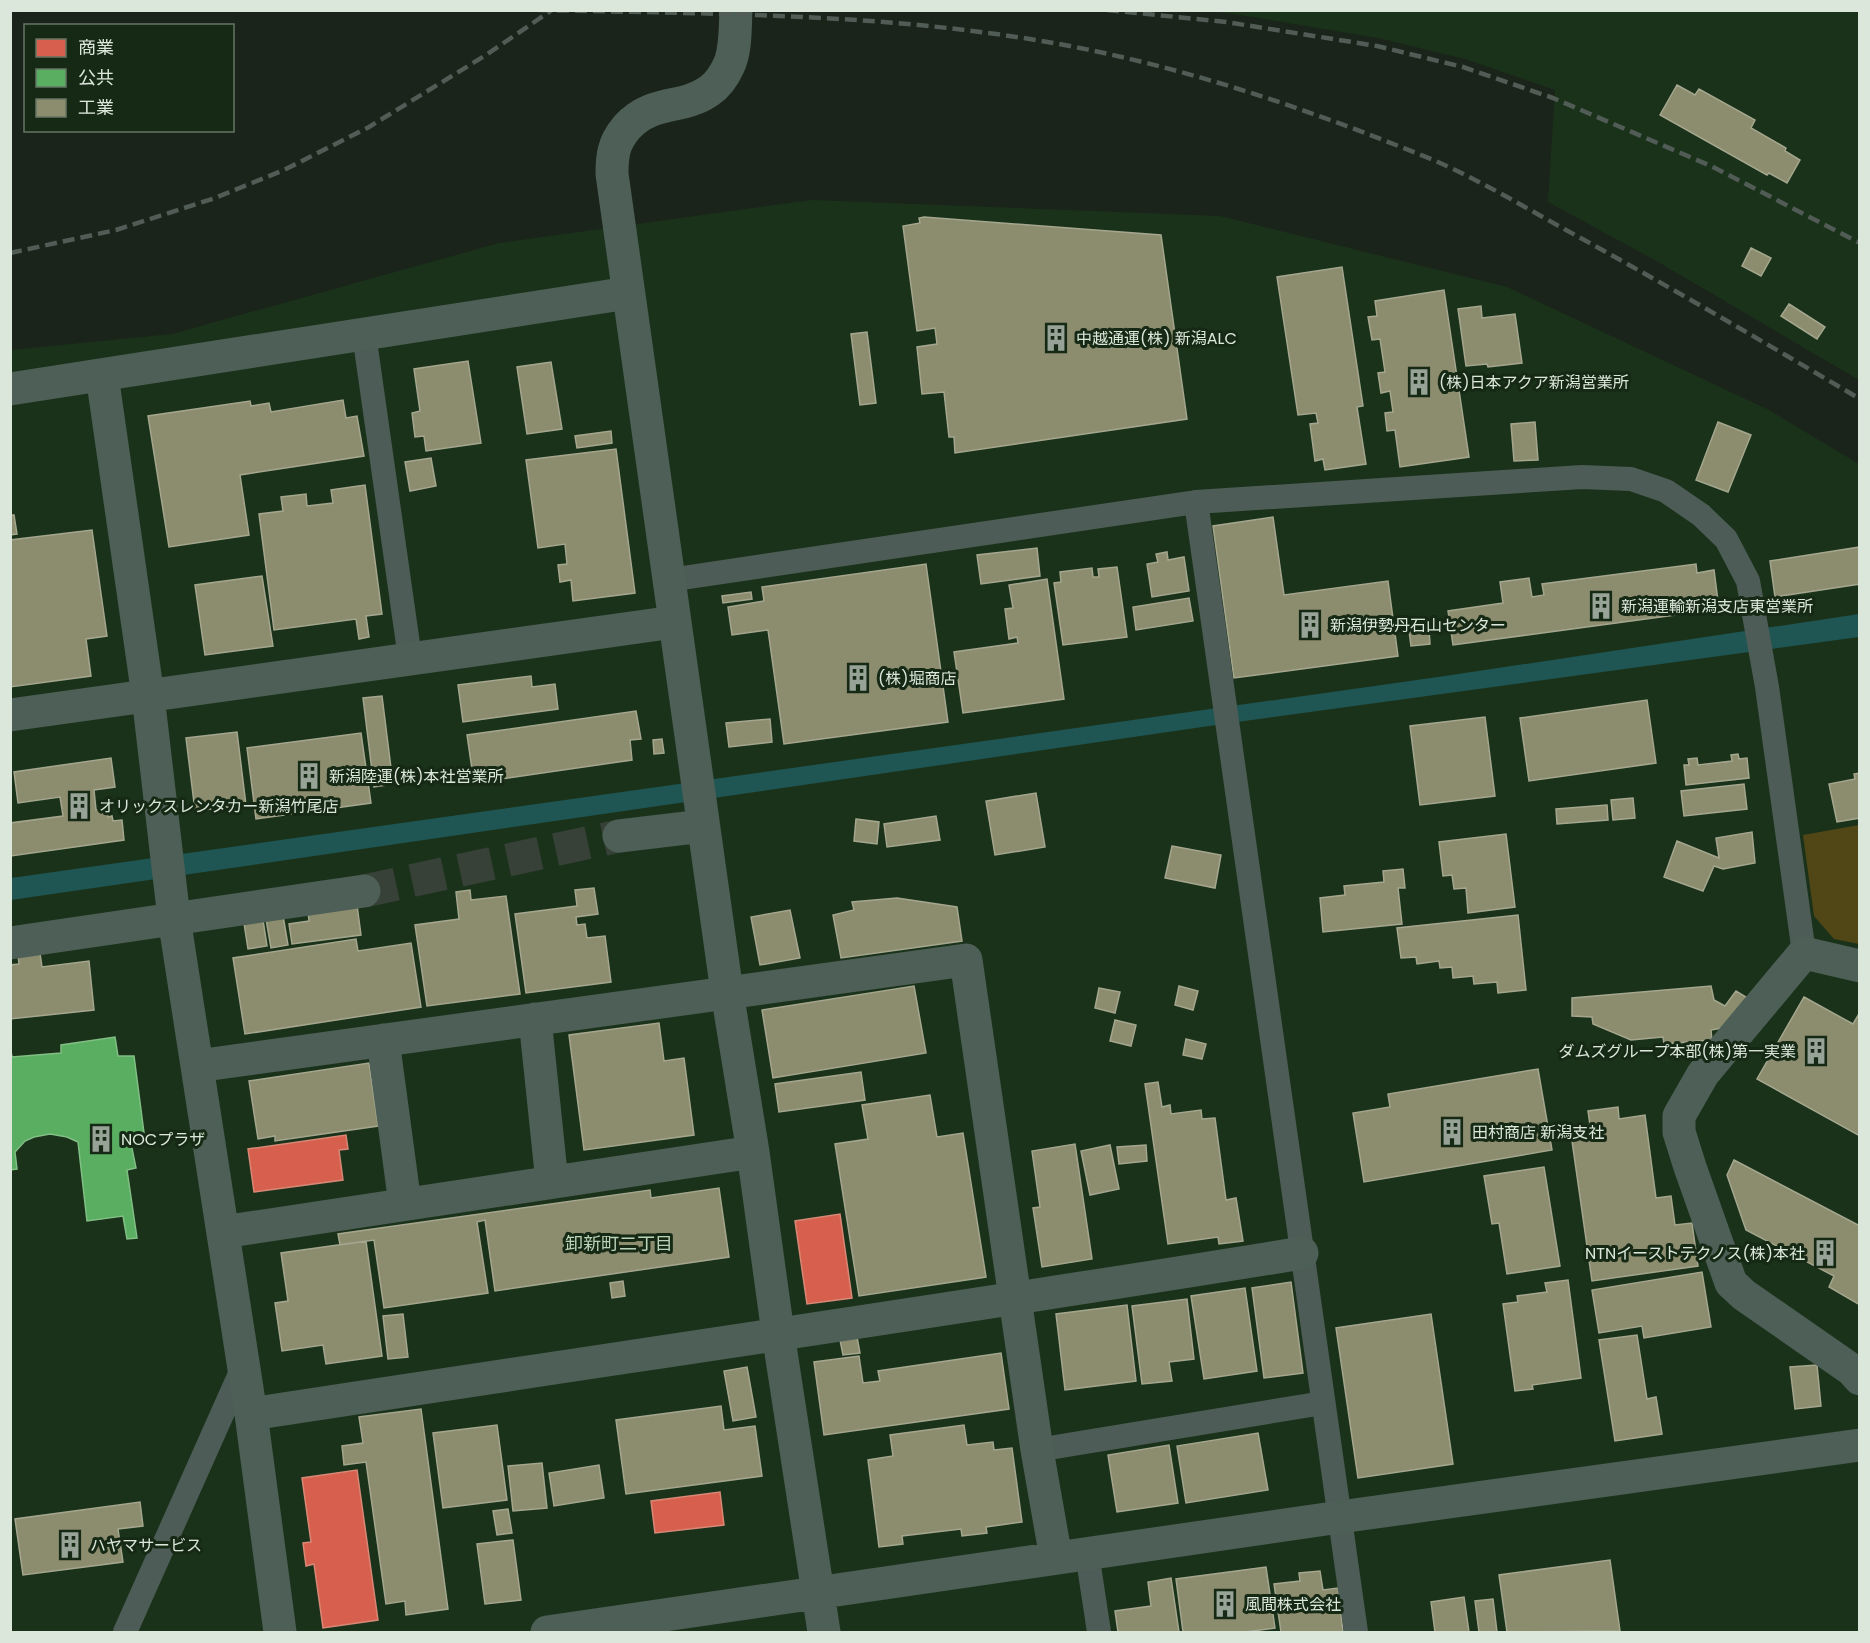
<svg xmlns="http://www.w3.org/2000/svg" width="1870" height="1643" font-family="Poppins,'Noto Sans JP',sans-serif">
<style>
.built{fill:#1b321a}
.green{fill:#504616}
.water{fill:#1f5552}
.shops{fill:#d6604d;stroke:#d88877;stroke-width:1.5}
.public{fill:#5aae61;stroke:#81bf85;stroke-width:1.5}
.industry{fill:#8c8c6e;stroke:#a4a78e;stroke-width:1.5}
.lines{fill:none;stroke-linecap:round;stroke-linejoin:round}
.secondary-tunnel{stroke:#374137;stroke-width:33;stroke-dasharray:33 16;stroke-linecap:butt}
.street{stroke:#4d5c56;stroke-width:24}
.secondary{stroke:#4d5f56;stroke-width:33}
.rail{stroke:#515c56;stroke-width:4.5;stroke-dasharray:12 6;stroke-linecap:butt}
.labels{text-anchor:middle;dominant-baseline:central;stroke-width:6;stroke-linejoin:round;paint-order:stroke}
.poi-label{font-size:16px;fill:#dbe7da;stroke:#162915;text-anchor:start}
.neighbourhood-label{font-size:18px;fill:#bad2b8;stroke:#162915}
</style>
<rect width="100%" height="100%" fill="#1a241a"/>
<path class="built" d="M 1200,11 L 1859,11 L 1859,380 L 1660,263 L 1548,202 L 1555,90 L 1465,59 L 1378,38 L 1228,13 Z
M 812,200 L 1220,216 L 1507,287 L 1769,410 L 1859,464 L 1859,1632 L 11,1632 L 11,350 L 172,334 L 499,243 Z"/>
<path class="green" d="M 1859,825 L 1860,825 L 1859,944 L 1834,939 L 1814,916 L 1803,835 Z"/>
<path class="water" d="M 1859,614 L 1859,637 L 1237,722 L 11,900 L 11,878 L 1445,676 Z"/>
<path class="shops" d="M 346,1135 L 348,1149 L 339,1150 L 343,1180 L 254,1192 L 248,1149 Z
M 840,1214 L 852,1298 L 807,1304 L 795,1221 Z
M 357,1470 L 378,1620 L 323,1628 L 314,1564 L 306,1566 L 303,1543 L 311,1542 L 302,1478 Z
M 720,1492 L 724,1525 L 655,1533 L 651,1501 Z"/>
<path class="public" d="M 115,1037 L 118,1056 L 134,1056 L 144,1133 L 129,1134 L 136,1168 L 127,1170 L 137,1238 L 127,1239 L 123,1216 L 87,1221 L 78,1142 L 67,1137 L 50,1134 L 34,1137 L 25,1141 L 15,1152 L 17,1169 L 10,1170 L 10,1046 L 12,1057 L 61,1053 L 61,1045 Z"/>
<path class="industry" d="M 1677,85 L 1695,95 L 1699,89 L 1755,120 L 1751,128 L 1786,148 L 1785,151 L 1800,160 L 1787,183 L 1769,173 L 1767,175 L 1660,115 Z
M 924,217 L 1161,235 L 1187,419 L 955,453 L 954,437 L 949,437 L 944,392 L 922,394 L 917,347 L 937,344 L 935,328 L 917,331 L 903,226 L 920,223 L 919,218 Z
M 1751,248 L 1771,258 L 1761,276 L 1742,266 Z
M 1342,267 L 1363,406 L 1357,407 L 1366,464 L 1325,470 L 1323,459 L 1315,461 L 1310,424 L 1318,423 L 1316,413 L 1298,415 L 1277,277 Z
M 1444,290 L 1469,457 L 1400,467 L 1395,430 L 1387,431 L 1385,413 L 1393,412 L 1390,391 L 1381,393 L 1378,373 L 1385,372 L 1380,339 L 1372,340 L 1368,317 L 1377,316 L 1375,301 Z
M 1789,304 L 1825,327 L 1817,339 L 1781,316 Z
M 1481,306 L 1482,318 L 1515,314 L 1522,363 L 1488,367 L 1487,364 L 1466,366 L 1458,309 Z
M 867,332 L 876,403 L 860,405 L 851,334 Z
M 468,361 L 481,443 L 426,451 L 424,436 L 415,437 L 412,413 L 420,411 L 414,369 Z
M 551,362 L 562,429 L 527,434 L 517,367 Z
M 343,400 L 346,418 L 357,416 L 364,456 L 240,475 L 249,535 L 169,547 L 148,416 L 250,401 L 251,406 L 269,403 L 271,412 Z
M 1535,422 L 1538,460 L 1514,461 L 1511,424 Z
M 1718,422 L 1751,435 L 1728,492 L 1696,480 Z
M 611,431 L 612,443 L 577,448 L 575,436 Z
M 616,449 L 635,593 L 573,601 L 571,580 L 560,582 L 558,565 L 567,564 L 565,544 L 538,548 L 526,460 Z
M 431,458 L 436,486 L 410,491 L 405,462 Z
M 365,485 L 382,614 L 366,616 L 369,637 L 359,639 L 356,619 L 274,630 L 259,514 L 283,511 L 281,497 L 306,494 L 307,506 L 333,503 L 331,490 Z
M 10,515 L 14,515 L 17,534 L 10,535 Z
M 1273,517 L 1284,595 L 1388,581 L 1398,656 L 1234,678 L 1213,526 Z
M 92,530 L 107,636 L 86,639 L 91,676 L 10,687 L 10,540 Z
M 1860,547 L 1860,584 L 1775,597 L 1770,561 Z
M 1037,548 L 1040,576 L 981,584 L 977,555 Z
M 1167,552 L 1168,560 L 1184,557 L 1189,591 L 1152,597 L 1147,564 L 1158,562 L 1156,554 Z
M 926,564 L 948,722 L 784,744 L 768,630 L 732,635 L 728,607 L 764,601 L 762,587 Z
M 1696,564 L 1697,573 L 1714,570 L 1719,609 L 1453,645 L 1448,611 L 1503,603 L 1500,582 L 1529,578 L 1532,597 L 1544,595 L 1542,584 Z
M 1117,567 L 1127,637 L 1063,645 L 1054,583 L 1061,582 L 1060,572 L 1092,568 L 1093,577 L 1099,577 L 1098,569 Z
M 262,576 L 273,646 L 205,655 L 195,585 Z
M 1047,579 L 1064,699 L 963,713 L 954,652 L 1018,643 L 1017,637 L 1009,639 L 1005,609 L 1013,608 L 1009,585 Z
M 751,592 L 752,599 L 723,603 L 722,596 Z
M 1189,598 L 1193,621 L 1136,630 L 1133,607 Z
M 1429,629 L 1430,644 L 1411,646 L 1409,631 Z
M 531,676 L 532,687 L 555,684 L 558,709 L 463,722 L 458,685 Z
M 382,696 L 393,784 L 374,787 L 363,698 Z
M 1647,700 L 1656,763 L 1529,781 L 1520,718 Z
M 636,711 L 641,739 L 630,740 L 632,760 L 474,783 L 467,735 Z
M 1485,717 L 1495,796 L 1420,805 L 1410,726 Z
M 770,719 L 772,742 L 729,747 L 726,723 Z
M 237,732 L 246,805 L 195,811 L 186,738 Z
M 361,733 L 371,803 L 256,819 L 247,748 Z
M 662,739 L 664,753 L 654,754 L 653,740 Z
M 1738,754 L 1739,759 L 1747,758 L 1749,778 L 1686,785 L 1684,765 L 1689,765 L 1688,759 L 1697,758 L 1698,765 L 1732,761 L 1731,755 Z
M 111,758 L 115,787 L 94,790 L 96,810 L 107,809 L 108,817 L 112,816 L 113,821 L 122,820 L 124,840 L 11,856 L 10,823 L 63,816 L 60,797 L 18,803 L 14,772 Z
M 1860,773 L 1860,818 L 1837,822 L 1829,784 L 1855,779 L 1854,774 Z
M 1744,784 L 1747,809 L 1684,816 L 1681,791 Z
M 1036,793 L 1045,847 L 995,855 L 986,801 Z
M 1633,798 L 1635,818 L 1613,820 L 1611,800 Z
M 1607,805 L 1608,820 L 1557,824 L 1556,809 Z
M 936,816 L 940,840 L 887,847 L 884,824 Z
M 856,819 L 879,822 L 877,844 L 854,841 Z
M 1752,832 L 1755,863 L 1723,869 L 1714,866 L 1703,891 L 1664,877 L 1677,841 L 1719,858 L 1716,838 Z
M 1506,834 L 1515,907 L 1468,913 L 1466,888 L 1454,889 L 1452,875 L 1443,876 L 1439,842 Z
M 1172,846 L 1221,855 L 1215,888 L 1165,878 Z
M 1403,869 L 1405,888 L 1398,888 L 1402,924 L 1323,932 L 1320,898 L 1345,895 L 1344,886 L 1384,882 L 1383,871 Z
M 594,888 L 598,914 L 576,917 L 577,925 L 585,924 L 587,938 L 605,936 L 611,982 L 526,993 L 515,914 L 577,906 L 575,890 Z
M 470,890 L 471,900 L 506,896 L 520,994 L 427,1006 L 415,925 L 459,919 L 456,892 Z
M 897,898 L 957,907 L 962,941 L 841,958 L 833,915 L 854,910 L 852,902 Z
M 357,905 L 361,935 L 292,944 L 289,924 L 309,921 L 308,912 Z
M 790,910 L 800,958 L 760,965 L 751,917 Z
M 1518,915 L 1526,990 L 1498,993 L 1497,982 L 1474,984 L 1473,976 L 1453,978 L 1452,967 L 1440,968 L 1439,961 L 1417,964 L 1416,957 L 1401,958 L 1397,928 Z
M 283,916 L 288,945 L 271,948 L 266,919 Z
M 263,920 L 267,946 L 248,949 L 244,923 Z
M 356,939 L 358,951 L 411,943 L 421,1007 L 245,1034 L 233,958 Z
M 40,953 L 42,967 L 89,961 L 94,1010 L 10,1019 L 10,965 L 19,964 L 18,955 Z
M 914,986 L 926,1053 L 773,1078 L 762,1010 Z
M 1179,986 L 1198,991 L 1193,1010 L 1175,1005 Z
M 1711,986 L 1714,1000 L 1725,1006 L 1736,991 L 1749,999 L 1722,1028 L 1711,1030 L 1712,1040 L 1664,1044 L 1663,1037 L 1631,1040 L 1593,1024 L 1592,1017 L 1572,1016 L 1572,998 Z
M 1099,988 L 1120,992 L 1115,1013 L 1095,1008 Z
M 1804,997 L 1853,1024 L 1860,1012 L 1860,1136 L 1757,1079 Z
M 1115,1020 L 1136,1025 L 1131,1046 L 1110,1041 Z
M 659,1023 L 664,1061 L 684,1058 L 694,1135 L 584,1150 L 569,1035 Z
M 1186,1039 L 1206,1044 L 1202,1059 L 1183,1055 Z
M 369,1063 L 378,1126 L 275,1141 L 275,1136 L 258,1139 L 249,1081 Z
M 1538,1069 L 1552,1150 L 1364,1182 L 1353,1113 L 1390,1107 L 1388,1094 Z
M 861,1072 L 865,1100 L 779,1112 L 775,1084 Z
M 1158,1082 L 1162,1107 L 1170,1105 L 1171,1114 L 1201,1110 L 1202,1119 L 1215,1118 L 1226,1200 L 1236,1198 L 1243,1241 L 1219,1244 L 1218,1237 L 1168,1244 L 1145,1084 Z
M 930,1095 L 937,1137 L 963,1133 L 986,1277 L 859,1296 L 835,1144 L 868,1139 L 862,1105 Z
M 1618,1107 L 1619,1119 L 1645,1115 L 1656,1198 L 1671,1196 L 1675,1225 L 1692,1223 L 1698,1266 L 1592,1281 L 1570,1127 L 1590,1125 L 1588,1111 Z
M 1075,1144 L 1092,1259 L 1042,1267 L 1033,1208 L 1040,1207 L 1032,1151 Z
M 1110,1145 L 1119,1189 L 1090,1195 L 1081,1151 Z
M 1146,1145 L 1147,1161 L 1119,1164 L 1117,1147 Z
M 1734,1160 L 1860,1226 L 1860,1305 L 1829,1287 L 1834,1276 L 1746,1230 L 1727,1175 Z
M 1544,1167 L 1560,1266 L 1507,1274 L 1499,1223 L 1492,1224 L 1484,1176 Z
M 719,1188 L 729,1257 L 495,1291 L 485,1220 L 477,1222 L 488,1293 L 384,1308 L 374,1240 L 340,1245 L 338,1234 L 650,1190 L 651,1198 Z
M 366,1241 L 382,1356 L 326,1364 L 323,1345 L 282,1351 L 275,1303 L 288,1301 L 281,1253 Z
M 1702,1272 L 1711,1327 L 1644,1338 L 1642,1326 L 1599,1333 L 1592,1290 Z
M 1568,1280 L 1581,1378 L 1532,1385 L 1533,1389 L 1515,1391 L 1503,1304 L 1518,1302 L 1517,1296 L 1547,1292 L 1545,1283 Z
M 623,1281 L 625,1296 L 612,1298 L 610,1283 Z
M 1291,1282 L 1303,1373 L 1264,1378 L 1252,1288 Z
M 1245,1288 L 1257,1371 L 1204,1379 L 1191,1296 Z
M 1187,1299 L 1194,1359 L 1169,1362 L 1172,1381 L 1142,1384 L 1132,1306 Z
M 1127,1305 L 1136,1381 L 1065,1390 L 1056,1314 Z
M 403,1314 L 408,1357 L 388,1359 L 383,1316 Z
M 1431,1314 L 1453,1464 L 1358,1478 L 1336,1328 Z
M 1637,1335 L 1647,1399 L 1656,1397 L 1662,1434 L 1615,1441 L 1599,1340 Z
M 857,1337 L 860,1353 L 843,1355 L 840,1340 Z
M 1001,1353 L 1009,1409 L 824,1435 L 814,1362 L 859,1356 L 863,1383 L 880,1381 L 878,1371 Z
M 1817,1365 L 1821,1406 L 1795,1409 L 1790,1367 Z
M 747,1367 L 756,1417 L 733,1421 L 724,1371 Z
M 721,1406 L 724,1430 L 755,1426 L 762,1476 L 626,1494 L 616,1420 Z
M 421,1409 L 448,1609 L 406,1615 L 405,1601 L 386,1604 L 366,1462 L 344,1465 L 342,1446 L 363,1443 L 359,1417 Z
M 497,1425 L 507,1500 L 443,1508 L 433,1433 Z
M 964,1425 L 967,1445 L 993,1442 L 994,1450 L 1012,1448 L 1022,1522 L 986,1527 L 987,1533 L 962,1536 L 961,1529 L 902,1536 L 903,1544 L 879,1547 L 868,1460 L 893,1456 L 890,1435 Z
M 1258,1433 L 1268,1490 L 1186,1503 L 1177,1446 Z
M 1169,1445 L 1178,1503 L 1117,1512 L 1108,1455 Z
M 542,1463 L 547,1508 L 513,1511 L 508,1466 Z
M 599,1465 L 604,1498 L 554,1506 L 549,1473 Z
M 140,1502 L 143,1526 L 118,1529 L 123,1562 L 23,1575 L 15,1519 Z
M 508,1509 L 512,1533 L 497,1535 L 493,1511 Z
M 513,1540 L 521,1600 L 485,1604 L 477,1544 Z
M 1610,1560 L 1620,1631 L 1507,1632 L 1499,1575 Z
M 1266,1567 L 1275,1628 L 1245,1632 L 1183,1632 L 1176,1579 Z
M 1320,1571 L 1323,1590 L 1338,1588 L 1343,1632 L 1281,1632 L 1274,1584 L 1300,1581 L 1299,1573 Z
M 1171,1578 L 1179,1632 L 1118,1632 L 1115,1611 L 1151,1606 L 1148,1582 Z
M 1464,1597 L 1469,1632 L 1435,1632 L 1431,1602 Z
M 1493,1599 L 1497,1632 L 1479,1632 L 1475,1601 Z"/>
<g class="lines">
<path class="secondary-tunnel" d="M 364,891 L 619,836"/>
<path class="street" d="M 364,334 L 410,658
M 1196,502 L 1356,1632
M 669,580 L 1196,502 L 1582,477 L 1631,479 L 1666,491 L 1701,515 L 1726,539 L 1748,581 L 1767,687 L 1804,953
M 1037,1450 L 1323,1403
M 1087,1553 L 1099,1632
M 125,1632 L 244,1365"/>
<path class="secondary" d="M 736,10 C 735,28 736,50 729,65 C 725,74 718,85 709,91 C 682,110 653,99 627,127 C 621,134 616,142 614,151 C 612,159 612,167 612,174 L 727,992 L 753,1152 L 778,1333 L 824,1632
M 102,375 L 148,696 L 174,918 L 251,1414 L 280,1632
M 10,389 L 628,293
M 10,715 L 674,622
M 619,836 L 703,826
M 10,943 L 364,891
M 1860,966 L 1804,953 L 1703,1074 L 1679,1116 L 1679,1132 L 1690,1167 L 1731,1283 L 1744,1295 L 1852,1370 L 1860,1379
M 535,1019 L 552,1182
M 383,1040 L 405,1204
M 197,1066 L 966,960 L 1037,1450 L 1056,1558
M 223,1232 L 753,1152
M 251,1414 C 602,1360 952,1310 1302,1253
M 547,1632 L 1340,1517 L 1860,1445"/>
<path class="rail" d="M 539,10 C 720,14 903,13 1080,48 C 1195,71 1307,109 1416,153 C 1468,173 1517,203 1566,230 C 1665,284 1762,341 1860,399
M 1107,10 L 1226,22 L 1377,46 L 1463,67 L 1553,98 L 1711,166 L 1860,243
M 10,253 L 116,230 L 215,198 L 284,170 L 369,127 L 486,55 L 552,10"/>
</g>
<defs>
<symbol id="building-bare" viewBox="-9 -9 18 18"><path d="M-4-6H4V6H1V3H-1V6H-4ZM-2.5-4.3h1.7v1.8h-1.7ZM.8-4.3h1.7v1.8H.8ZM-2.5-1h1.7V.8h-1.7ZM.8-1h1.7V.8H.8Z" fill="#97a397" stroke="#162915" stroke-width="2.5" paint-order="stroke"/></symbol>
</defs>
<g fill-rule="evenodd">
<use href="#building-bare" x="1037" y="319" width="38" height="38"/>
<use href="#building-bare" x="1400" y="363" width="38" height="38"/>
<use href="#building-bare" x="1582" y="587" width="38" height="38"/>
<use href="#building-bare" x="1291" y="606" width="38" height="38"/>
<use href="#building-bare" x="839" y="659" width="38" height="38"/>
<use href="#building-bare" x="290" y="757" width="38" height="38"/>
<use href="#building-bare" x="60" y="787" width="38" height="38"/>
<use href="#building-bare" x="1797" y="1032" width="38" height="38"/>
<use href="#building-bare" x="1433" y="1113" width="38" height="38"/>
<use href="#building-bare" x="82" y="1120" width="38" height="38"/>
<use href="#building-bare" x="1806" y="1234" width="38" height="38"/>
<use href="#building-bare" x="51" y="1526" width="38" height="38"/>
<use href="#building-bare" x="1206" y="1585" width="38" height="38"/>
</g>
<g class="labels">
<g class="poi-label">
<text x="1076" y="338">中越通運(株) 新潟ALC</text>
<text x="1439" y="382">(株)日本アクア新潟営業所</text>
<text x="1621" y="606">新潟運輸新潟支店東営業所</text>
<text x="1330" y="625">新潟伊勢丹石山センター</text>
<text x="878" y="678">(株)堀商店</text>
<text x="329" y="776">新潟陸運(株)本社営業所</text>
<text x="99" y="806">オリックスレンタカー新潟竹尾店</text>
<text x="1796" y="1051" text-anchor="end">ダムズグループ本部(株)第一実業</text>
<text x="1472" y="1132">田村商店 新潟支社</text>
<text x="121" y="1139">NOCプラザ</text>
<text x="1805" y="1253" text-anchor="end">NTNイーストテクノス(株)本社</text>
<text x="90" y="1545">ハヤマサービス</text>
<text x="1245" y="1604">風間株式会社</text>
</g>
<g class="neighbourhood-label">
<text x="619" y="1243">卸新町二丁目</text>
</g>
</g>
<rect width="1870" height="1643" fill="none" stroke="#dbe7da" stroke-width="24"/>
<rect x="24" y="24" width="210" height="108" fill="#162915" stroke="#657564" stroke-width="1.5"/>
<rect x="36" y="39" width="30" height="18" fill="#d6604d" stroke="#657564" stroke-width="1.5"/>
<text x="78" y="54" font-size="18" fill="#dbe7da">商業</text>
<rect x="36" y="69" width="30" height="18" fill="#5aae61" stroke="#657564" stroke-width="1.5"/>
<text x="78" y="84" font-size="18" fill="#dbe7da">公共</text>
<rect x="36" y="99" width="30" height="18" fill="#8c8c6e" stroke="#657564" stroke-width="1.5"/>
<text x="78" y="114" font-size="18" fill="#dbe7da">工業</text>
</svg>
